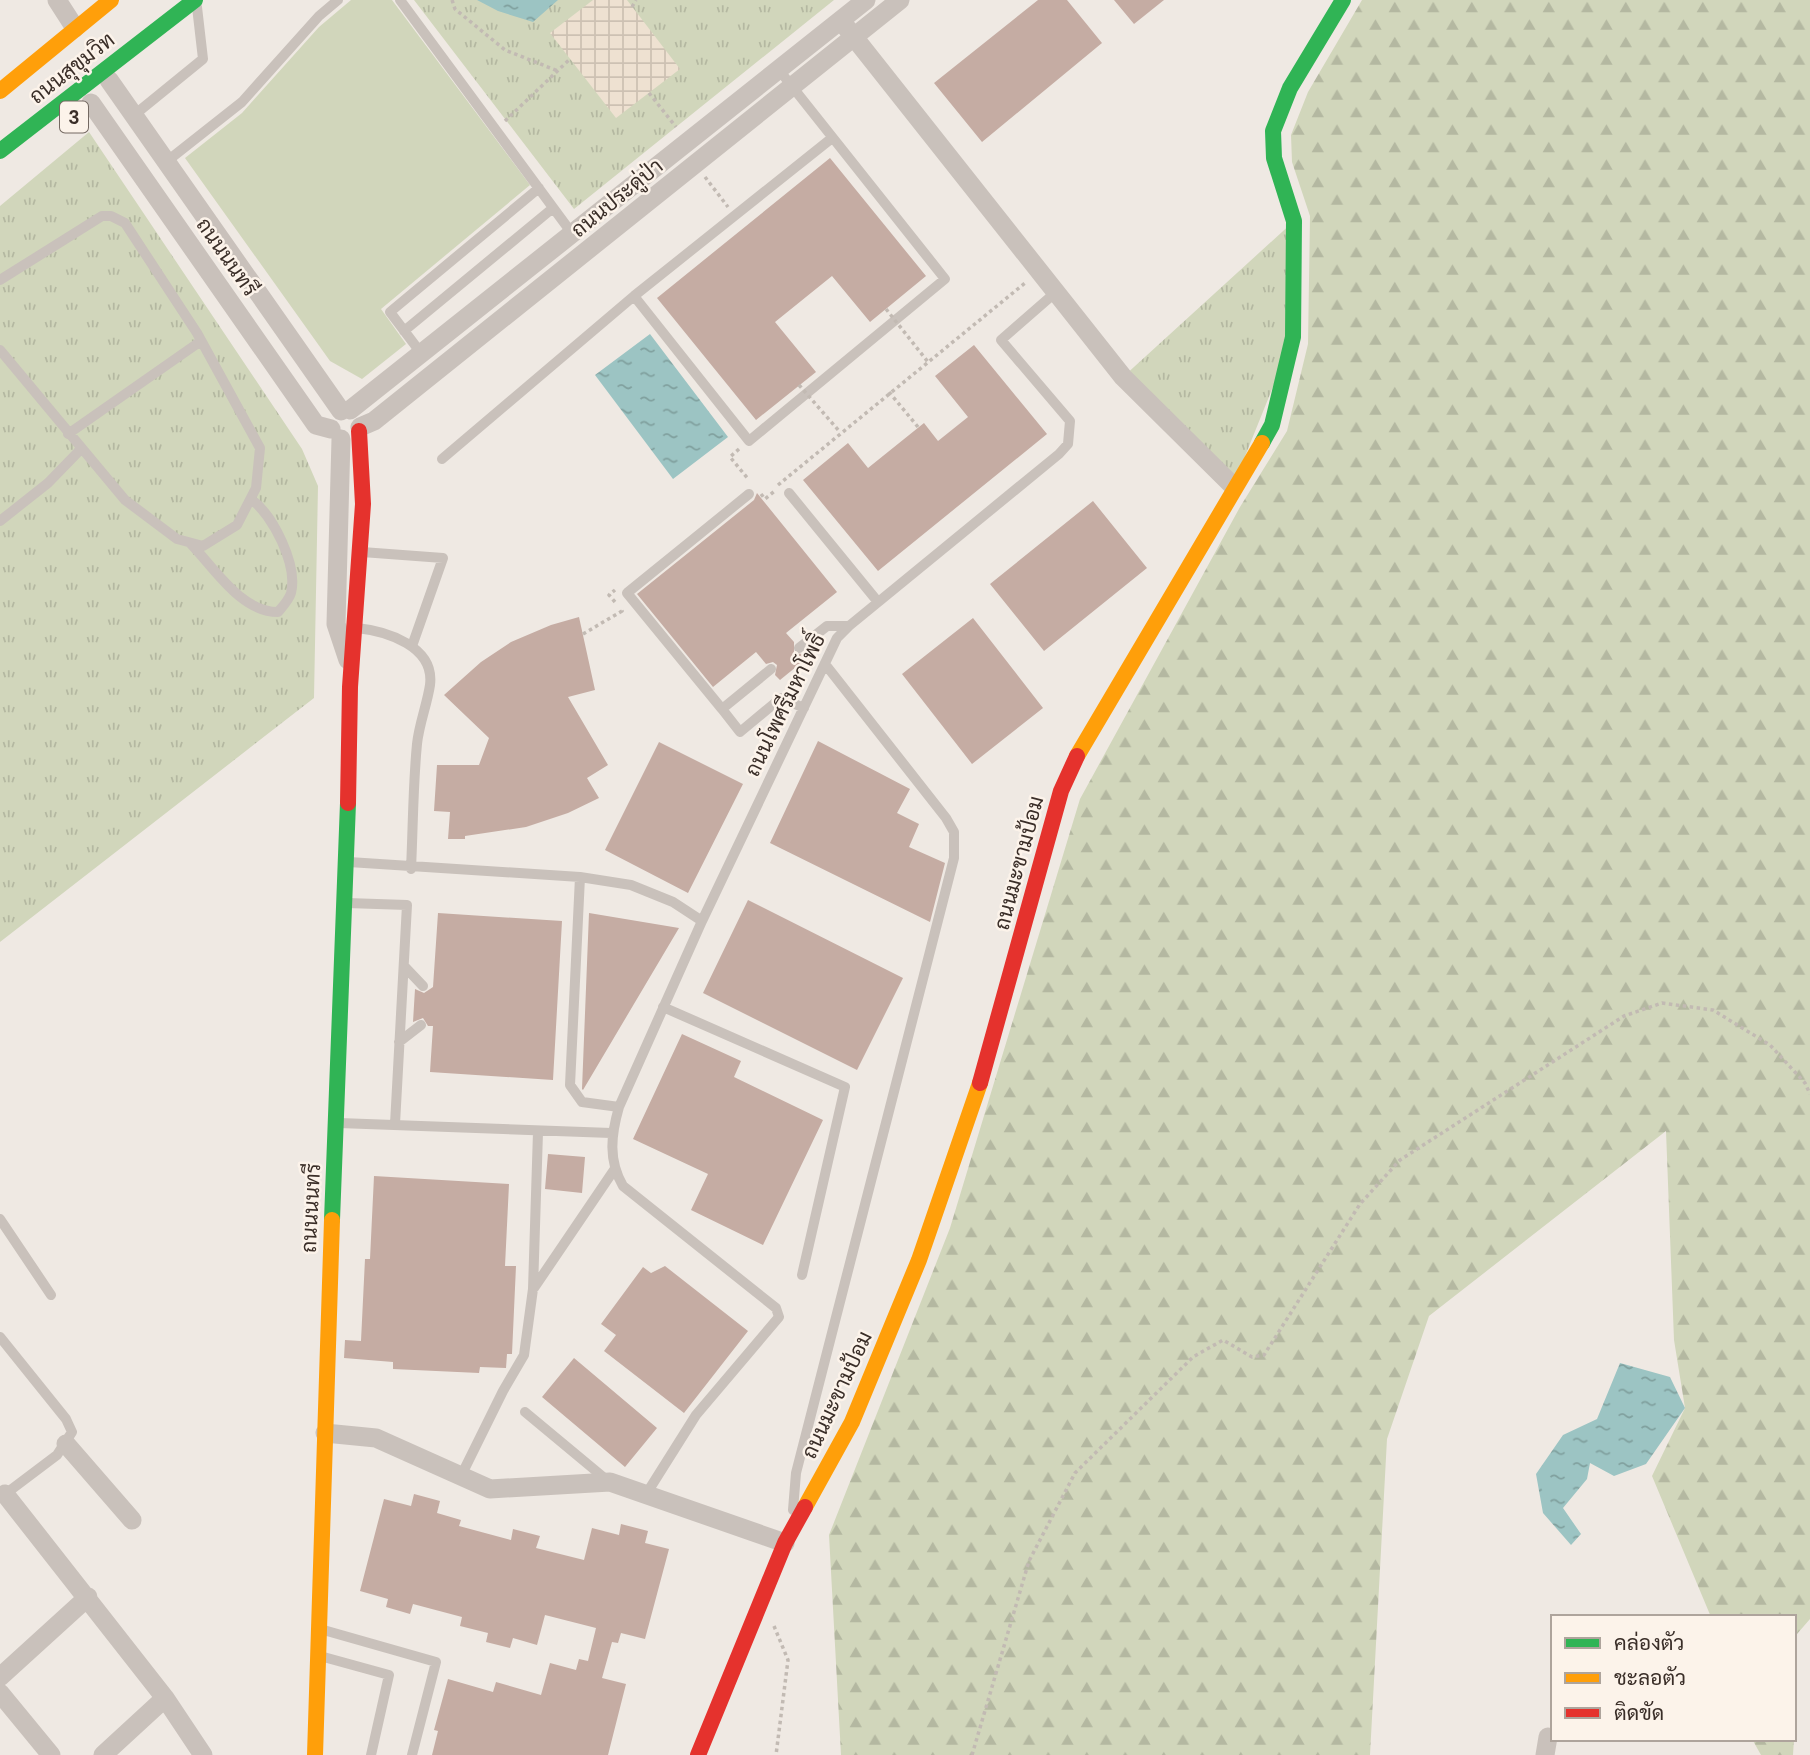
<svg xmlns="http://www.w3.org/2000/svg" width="1810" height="1755" font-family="'DM Sans',Sarabun,sans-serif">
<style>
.green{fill:#d1d6bb}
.forest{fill:url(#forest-firs)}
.park{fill:url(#park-tufts)}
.plaza{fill:url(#plaza-grid)}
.water{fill:url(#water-ripples)}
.building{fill:#c5aca3}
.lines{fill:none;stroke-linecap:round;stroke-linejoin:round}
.path{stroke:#c2bab3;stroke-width:3.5;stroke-dasharray:3.5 3.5;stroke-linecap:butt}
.lane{stroke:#c9c1bb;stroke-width:10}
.street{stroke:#c9c1bb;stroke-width:19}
.fast{stroke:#30b455;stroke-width:16}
.slow{stroke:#ff9f0a;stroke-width:16}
.jam{stroke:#e5322d;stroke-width:16}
.path-bridge{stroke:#c2bab3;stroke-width:3.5;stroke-dasharray:3.5 3.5;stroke-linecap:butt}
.labels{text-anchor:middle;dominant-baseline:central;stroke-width:5;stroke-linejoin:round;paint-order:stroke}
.shield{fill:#fcf3ea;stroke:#746962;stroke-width:2}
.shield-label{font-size:19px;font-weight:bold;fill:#3a2e28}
.street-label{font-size:21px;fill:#3a2e28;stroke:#fcf3ea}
</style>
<defs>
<pattern id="forest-firs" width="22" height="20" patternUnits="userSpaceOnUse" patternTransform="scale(1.75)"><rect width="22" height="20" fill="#d1d6bb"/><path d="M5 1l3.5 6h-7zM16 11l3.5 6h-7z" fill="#b4b8a1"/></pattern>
<pattern id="park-tufts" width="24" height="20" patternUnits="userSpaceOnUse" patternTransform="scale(1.75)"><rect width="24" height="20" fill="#d1d6bb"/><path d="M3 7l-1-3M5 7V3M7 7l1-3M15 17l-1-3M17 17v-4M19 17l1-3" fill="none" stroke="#b4b8a1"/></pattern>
<pattern id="plaza-grid" width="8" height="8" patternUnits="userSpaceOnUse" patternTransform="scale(1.75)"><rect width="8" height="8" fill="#eee1d1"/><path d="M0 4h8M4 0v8" fill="none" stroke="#cdc1b3"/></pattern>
<pattern id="water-ripples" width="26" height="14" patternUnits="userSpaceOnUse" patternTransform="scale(1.75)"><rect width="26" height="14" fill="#9cc4c3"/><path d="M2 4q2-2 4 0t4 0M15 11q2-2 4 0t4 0" fill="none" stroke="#80a09e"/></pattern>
</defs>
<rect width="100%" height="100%" fill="#efe9e3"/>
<path class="green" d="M 351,0 L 392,0 L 530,185 L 381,309 L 406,344 L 362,379 L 330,361 L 185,158 L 242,113 L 319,27 Z"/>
<path class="forest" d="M 1362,0 L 1810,0 L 1810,1619 L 1797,1634 L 1794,1720 L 1794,1617 L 1711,1617 L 1652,1476 L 1685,1408 L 1674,1340 L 1666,1131 L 1429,1316 L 1387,1439 L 1370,1755 L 841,1755 L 829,1535 L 950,1228 L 1080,799 L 1240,507 L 1287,431 L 1308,344 L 1310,216 L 1292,162 L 1291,135 L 1308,92 Z
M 1752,1739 L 1794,1739 L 1793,1755 L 1761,1755 Z"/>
<path class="park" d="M 414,0 L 834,0 L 574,209 Z
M 89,132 L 302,449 L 318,486 L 314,698 L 0,942 L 0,206 Z
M 1294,221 L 1293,337 L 1233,486 L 1123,377 Z"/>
<path class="plaza" d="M 593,0 L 627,0 L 680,69 L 616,118 L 550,33 Z"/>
<path class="water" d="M 477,0 L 558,0 L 533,22 L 498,11 Z
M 650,334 L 728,437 L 673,479 L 595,375 Z
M 1620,1363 L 1670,1377 L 1685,1408 L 1646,1464 L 1614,1476 L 1590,1463 L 1587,1479 L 1563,1508 L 1581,1534 L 1571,1545 L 1543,1513 L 1536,1474 L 1563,1435 L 1597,1419 Z"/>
<path class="building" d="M 1038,0 L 1067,0 L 1102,43 L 982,142 L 934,83 Z
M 1114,0 L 1164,0 L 1134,24 Z
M 830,158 L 926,276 L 870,322 L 832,276 L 775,322 L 816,372 L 756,420 L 657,298 Z
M 974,345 L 1047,434 L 878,571 L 803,480 L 848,443 L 868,468 L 924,423 L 938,441 L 968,417 L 935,376 Z
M 757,493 L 837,592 L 786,633 L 794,642 L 794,653 L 803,654 L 807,658 L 780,680 L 775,675 L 777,665 L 773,662 L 766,664 L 756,652 L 713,687 L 637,594 L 754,500 Z
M 1093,501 L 1147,568 L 1044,651 L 990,584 Z
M 579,617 L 595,690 L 568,697 L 608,765 L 587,778 L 599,798 L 568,813 L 526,827 L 465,836 L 465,839 L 448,839 L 450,812 L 434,811 L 437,765 L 479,765 L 489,738 L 444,695 L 481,662 L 511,642 L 551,625 Z
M 973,618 L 1043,708 L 972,764 L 902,674 Z
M 818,741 L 910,789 L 897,813 L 919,824 L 909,847 L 945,863 L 930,922 L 770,843 Z
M 659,742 L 743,784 L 688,893 L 605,850 Z
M 748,900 L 903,978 L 857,1070 L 703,993 Z
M 438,913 L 562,921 L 553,1080 L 430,1072 L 433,1026 L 428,1026 L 423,1018 L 413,1022 L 415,989 L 424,993 L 433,987 Z
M 589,913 L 679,928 L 583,1090 L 582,1089 Z
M 682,1034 L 741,1061 L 734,1077 L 823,1120 L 763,1245 L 691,1210 L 708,1174 L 633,1139 Z
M 548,1154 L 585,1157 L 582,1193 L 545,1189 Z
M 374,1176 L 509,1184 L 505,1266 L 516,1266 L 512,1354 L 507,1354 L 506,1368 L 480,1367 L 479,1373 L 393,1369 L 393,1362 L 344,1358 L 345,1340 L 361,1341 L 365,1259 L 370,1259 Z
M 665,1266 L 748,1331 L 684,1413 L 604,1351 L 616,1335 L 601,1324 L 643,1267 L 651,1273 Z
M 574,1358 L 657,1428 L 625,1467 L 542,1397 Z
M 414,1494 L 440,1501 L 437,1513 L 461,1520 L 459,1526 L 511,1540 L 513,1529 L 540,1536 L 536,1548 L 584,1560 L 592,1528 L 619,1535 L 621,1524 L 648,1531 L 645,1543 L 669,1549 L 645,1639 L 621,1633 L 618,1643 L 612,1642 L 602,1678 L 626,1684 L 608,1755 L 432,1755 L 438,1731 L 434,1730 L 448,1679 L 493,1692 L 496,1682 L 541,1695 L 550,1663 L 576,1670 L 579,1659 L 588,1661 L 596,1628 L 545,1615 L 537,1645 L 513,1638 L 510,1648 L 486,1642 L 488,1633 L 460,1626 L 462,1617 L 413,1604 L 410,1614 L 386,1607 L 388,1599 L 360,1591 L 384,1499 L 411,1506 Z"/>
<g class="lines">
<path class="path" d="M 452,0 L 455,9 L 505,50 L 558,71
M 632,7 L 636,0
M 649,93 L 676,127
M 505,121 L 570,59
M 705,177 L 728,207
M 889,392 L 918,427
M 739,449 L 730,457 L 749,480
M 778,485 L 1025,283
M 761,494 L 765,499 L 776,490
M 615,602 L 609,595 L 615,590
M 583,634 L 622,611 L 620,608
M 774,1626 L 788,1660 L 776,1755
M 972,1755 L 1029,1561 L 1075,1473 L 1193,1357 L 1223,1340 L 1252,1357 L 1264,1355 L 1360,1204 L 1400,1160 L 1624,1016 L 1662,1003 L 1713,1010 L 1770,1045 L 1805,1083 L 1810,1094"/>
<path class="lane" d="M 400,0 L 571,232
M 133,116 L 203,59 L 197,7
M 166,162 L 242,102 L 319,16 L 338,0
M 0,280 L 102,216 L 111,216 L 125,223 L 197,333 L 260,448 L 256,488 L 237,525 L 203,546 L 177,539 L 125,500 L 0,350
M 634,296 L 749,441 L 945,279 L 779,70
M 404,331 L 553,208
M 421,353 L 390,312 L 539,188
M 68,434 L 201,341
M 442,459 L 634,296 L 832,138
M 789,493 L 878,602
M 0,521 L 48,483 L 81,449
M 191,544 C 215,569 241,612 278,612 C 283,606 289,600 291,593 C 298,565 273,515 251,499
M 362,552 L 443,558 L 412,646
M 357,628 C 386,631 435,646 430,685 C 427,705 419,724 417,744 C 413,785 413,827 411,869
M 799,648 L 827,626 L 849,626
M 771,669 L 722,709 L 740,732 L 781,698 L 804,708
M 722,709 L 627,593 L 749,494
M 349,862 L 580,877 L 631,885 L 673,902 L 702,921
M 580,877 L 570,1085 L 582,1102 L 619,1107
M 347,903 L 407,905 L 395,1124
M 404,966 L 423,986
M 663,1007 L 845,1087 L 802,1275
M 399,1042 L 421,1025
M 339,1123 L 611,1133
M 0,1219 L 51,1295
M 534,1288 L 614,1170
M 0,1337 L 66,1419 L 72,1432 L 57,1455 L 4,1495
M 525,1412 L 608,1481
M 460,1478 L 503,1391 L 524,1355 L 533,1289 L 538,1132
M 645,1496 L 696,1415 L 779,1317 L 776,1308 L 623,1186 C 608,1160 611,1135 619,1107 L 702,921 L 837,638 L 849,626 L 1059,454 L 1068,444 L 1070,421 L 1001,340 L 1056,292
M 793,1510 L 796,1473 L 954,858 L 954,832 L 946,818 L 825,664
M 320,1629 L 436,1662 L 412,1755
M 320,1656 L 389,1675 L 371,1755"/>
<path class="street" d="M 57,0 L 75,28
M 846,27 L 1123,377 L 1233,486
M 109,80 L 341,411
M 91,103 L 316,425 L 331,429
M 350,410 L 866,0
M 360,427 L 374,421 L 900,0
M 341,439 L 336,624 L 348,660
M 325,1433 L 376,1438 L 490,1489 L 610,1482 L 785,1543
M 66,1444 L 132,1520
M 5,1494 L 165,1698 L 203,1755
M 0,1677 L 88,1597
M 0,1693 L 51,1755
M 103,1755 L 165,1698
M 1545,1755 L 1548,1737"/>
<path class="fast" d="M 0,151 L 195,0
M 1262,443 L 1272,425 L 1293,337 L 1294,221 L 1274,158 L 1273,131 L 1290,88 L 1343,0
M 332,1220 L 348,803"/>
<path class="slow" d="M 0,91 L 111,0
M 1077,756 L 1262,443
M 805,1507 L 852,1422 L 919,1260 L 980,1083
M 315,1755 L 332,1220"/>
<path class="jam" d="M 348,803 L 350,687 L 363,504 L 359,431
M 980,1083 L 1061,791 L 1077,756
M 698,1755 L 785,1543 L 805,1507"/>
<path class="path-bridge" d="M 886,309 L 928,362
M 799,385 L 840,432"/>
</g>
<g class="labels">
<rect class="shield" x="60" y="101.5" width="28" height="31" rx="5"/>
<g class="shield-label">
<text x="74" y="117">3</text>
</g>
<g class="street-label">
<text transform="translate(72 68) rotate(-38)">ถนนสุขุมวิท</text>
<text transform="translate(617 198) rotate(-39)">ถนนประดู่ป่า</text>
<text transform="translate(227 257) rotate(55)">ถนนนนทรี</text>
<text transform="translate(785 705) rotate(-64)">ถนนโพศรีมหาโพธิ์</text>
<text transform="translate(1019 863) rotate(-75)">ถนนมะขามป้อม</text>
<text transform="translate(311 1208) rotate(-87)">ถนนนนทรี</text>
<text transform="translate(837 1395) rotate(-65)">ถนนมะขามป้อม</text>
</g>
</g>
<rect x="1551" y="1615" width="245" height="126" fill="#fcf3ea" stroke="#aea49c" stroke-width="2"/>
<rect x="1565" y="1638" width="35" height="10" fill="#30b455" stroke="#aea49c" stroke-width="2"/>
<text x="1614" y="1650" font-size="21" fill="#3a2e28">คล่องตัว</text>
<rect x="1565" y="1673" width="35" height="10" fill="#ff9f0a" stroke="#aea49c" stroke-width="2"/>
<text x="1614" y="1685" font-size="21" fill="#3a2e28">ชะลอตัว</text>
<rect x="1565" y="1708" width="35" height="10" fill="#e5322d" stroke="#aea49c" stroke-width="2"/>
<text x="1614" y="1720" font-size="21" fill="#3a2e28">ติดขัด</text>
</svg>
